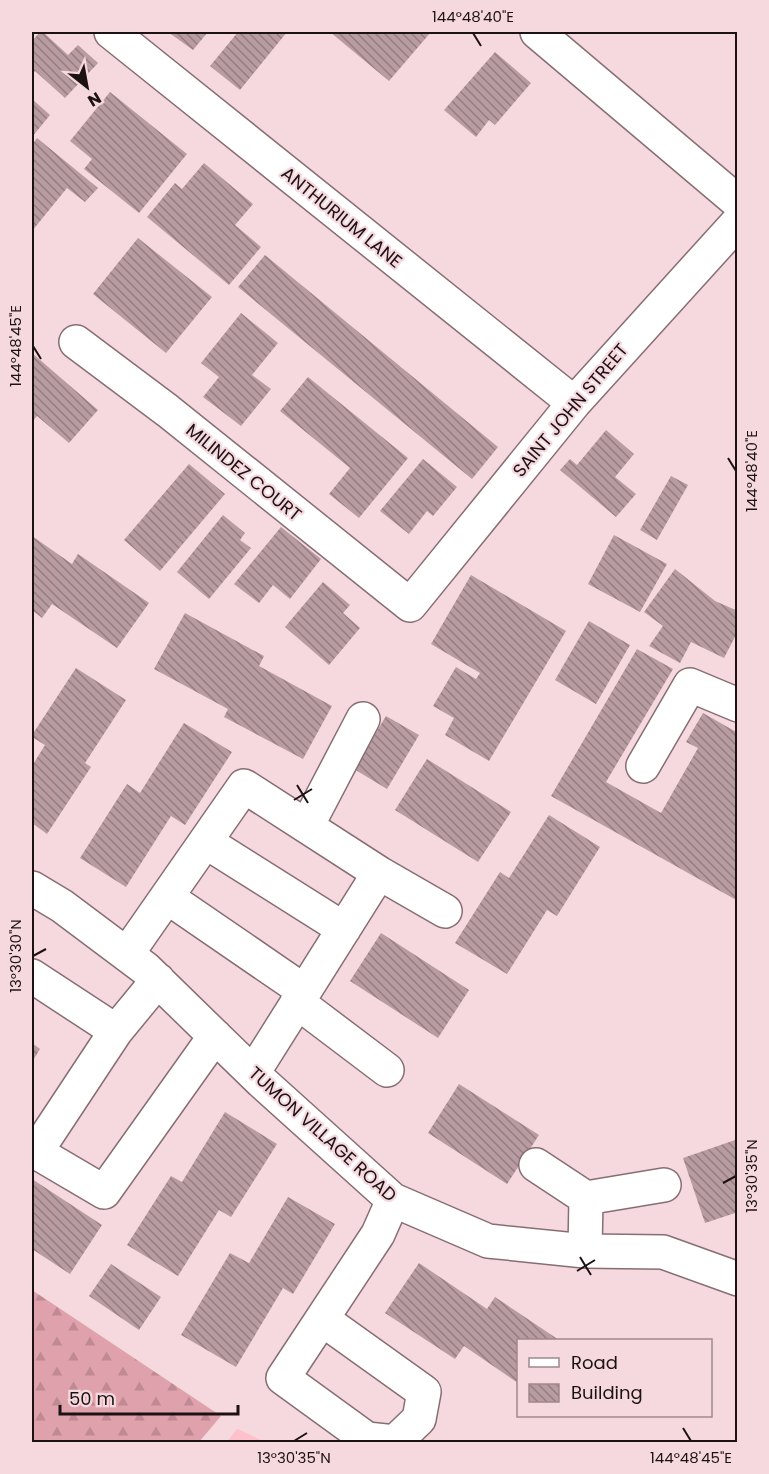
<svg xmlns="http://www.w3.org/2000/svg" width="769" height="1474" font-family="Poppins,sans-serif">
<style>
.grass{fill:#fec0ca}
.forest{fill:url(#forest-firs)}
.building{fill:url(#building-back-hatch)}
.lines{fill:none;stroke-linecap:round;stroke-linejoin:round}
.minor-casing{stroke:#876e72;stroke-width:36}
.minor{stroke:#fff;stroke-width:33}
.ticks{fill:none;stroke:#1c1214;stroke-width:2}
.labels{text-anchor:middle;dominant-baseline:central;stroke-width:4.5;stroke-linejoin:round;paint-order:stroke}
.street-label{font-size:18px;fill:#1c1214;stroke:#f6d9de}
.neatline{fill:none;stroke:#1c1214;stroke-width:2}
.ticks-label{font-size:15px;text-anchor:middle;fill:#1c1214}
</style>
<defs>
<pattern id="forest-firs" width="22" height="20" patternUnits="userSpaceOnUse" patternTransform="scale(1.5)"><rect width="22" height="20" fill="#dfa1ac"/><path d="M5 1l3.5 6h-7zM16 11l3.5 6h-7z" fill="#bf8a93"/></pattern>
<pattern id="building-back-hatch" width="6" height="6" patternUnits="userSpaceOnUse" patternTransform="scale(1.5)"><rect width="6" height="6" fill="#b89ca1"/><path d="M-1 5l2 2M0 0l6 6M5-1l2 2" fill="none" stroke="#957e82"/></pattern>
</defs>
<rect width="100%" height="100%" fill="#f6d9de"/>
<path class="grass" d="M 237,1429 L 238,1429 L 265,1442 L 227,1442 Z"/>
<path class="forest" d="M 32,1290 L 221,1416 L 199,1442 L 32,1442 Z"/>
<path class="building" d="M 40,32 L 43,32 L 68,55 L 78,45 L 98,63 L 65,98 L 35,71 L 32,74 L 32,41 Z
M 168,32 L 208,32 L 193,50 Z
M 238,32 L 287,32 L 240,90 L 210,66 Z
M 330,32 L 431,32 L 389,81 Z
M 495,52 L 531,83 L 495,125 L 489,120 L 476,137 L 444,110 Z
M 110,92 L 187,154 L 139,213 L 84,169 L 92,159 L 70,141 Z
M 32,99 L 50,115 L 32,137 Z
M 37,138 L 98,188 L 85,202 L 67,188 L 32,231 L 32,145 Z
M 204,163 L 253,204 L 235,225 L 261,247 L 229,285 L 147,217 L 175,183 L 182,189 Z
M 138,238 L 212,297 L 166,353 L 93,294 Z
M 265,255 L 498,447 L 472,479 L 238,287 Z
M 241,313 L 278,343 L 252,375 L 271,389 L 241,426 L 203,397 L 219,377 L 201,363 Z
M 32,353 L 98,410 L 69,443 L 37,416 L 32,422 Z
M 308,377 L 408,458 L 359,518 L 329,494 L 350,468 L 280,411 Z
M 606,430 L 634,454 L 615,477 L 636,494 L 616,517 L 560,470 L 570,459 L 577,465 Z
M 423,459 L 457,487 L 433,516 L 427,511 L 409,534 L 380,511 Z
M 189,464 L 225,494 L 160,571 L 124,540 Z
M 671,476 L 688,485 L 657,540 L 640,530 Z
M 223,515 L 245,533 L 240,540 L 251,548 L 209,599 L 177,572 Z
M 281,527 L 321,559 L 290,599 L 273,585 L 259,603 L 234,584 Z
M 614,535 L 667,564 L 640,612 L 588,584 Z
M 32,536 L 72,564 L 78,554 L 149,603 L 117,648 L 52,604 L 42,618 L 32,610 Z
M 675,569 L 715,601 L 738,611 L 738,631 L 724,658 L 691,642 L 680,663 L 649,646 L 663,626 L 644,612 Z
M 471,575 L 566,631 L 489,761 L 445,735 L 454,718 L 433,706 L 456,667 L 476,679 L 480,673 L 431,644 Z
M 323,582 L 350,605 L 343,613 L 360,628 L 329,665 L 285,627 Z
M 185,613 L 264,656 L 259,666 L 332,706 L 303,759 L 224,717 L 228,709 L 154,669 Z
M 589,621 L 630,645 L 596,704 L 555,680 Z
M 637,649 L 673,669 L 606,782 L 661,813 L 698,748 L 686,742 L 703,713 L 738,733 L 738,901 L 551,796 Z
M 76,668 L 126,700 L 85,763 L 91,767 L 47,834 L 32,823 L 32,766 L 45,745 L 32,737 L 32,735 Z
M 386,716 L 419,735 L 387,789 L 354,769 Z
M 184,723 L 232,752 L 185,825 L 171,816 L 126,887 L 80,858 L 127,784 L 140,793 Z
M 427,759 L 511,812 L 478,862 L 395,810 Z
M 549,815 L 600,847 L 557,916 L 547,910 L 507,974 L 455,943 L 500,872 L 509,878 Z
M 381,933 L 469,990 L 438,1038 L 350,981 Z
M 32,1043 L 40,1049 L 32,1062 Z
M 459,1084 L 539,1135 L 507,1184 L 428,1133 Z
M 225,1112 L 277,1144 L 231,1217 L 219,1210 L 178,1276 L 127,1245 L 171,1176 L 182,1182 Z
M 738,1139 L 738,1212 L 705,1223 L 683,1158 Z
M 32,1179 L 102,1225 L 70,1274 L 32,1249 Z
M 288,1197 L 335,1224 L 293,1294 L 283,1288 L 236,1367 L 181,1335 L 230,1253 L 249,1263 Z
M 419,1263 L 487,1309 L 495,1297 L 559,1340 L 518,1340 L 518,1383 L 464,1346 L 455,1359 L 385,1313 Z
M 111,1264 L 161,1297 L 139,1330 L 89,1296 Z"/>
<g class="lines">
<defs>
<path id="minor" d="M 111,32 L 574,403
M 537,32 L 738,202
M 76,342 L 168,411 L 410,605 L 574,403 L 738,222
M 643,766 L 690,685 L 738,705
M 307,826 L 363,719
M 206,842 L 344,929
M 379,873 L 445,911
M 32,888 L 62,906 L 146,969 L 262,1082 L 393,1200 L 488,1241 L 585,1251 L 663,1252 L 738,1279
M 167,897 L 304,991
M 127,954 L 244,786 L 379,873 L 253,1073
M 32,976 L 116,1031 L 158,980
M 297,1002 L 387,1070
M 116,1031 L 36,1152 L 104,1192 L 215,1036
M 536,1165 L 586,1198
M 585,1251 L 586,1198 L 664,1185
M 322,1319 L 424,1392 L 419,1419 L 395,1442 L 367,1439 L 283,1378 L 378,1234 L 393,1200"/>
</defs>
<use href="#minor" class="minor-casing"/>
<use href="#minor" class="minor"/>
</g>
<path class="ticks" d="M 473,33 L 481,46M 33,346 L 41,359M 728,458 L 736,471M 297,785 L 308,803M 294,800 L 312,789M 33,956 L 46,949M 723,1183 L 736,1176M 580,1257 L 591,1275M 577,1271 L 595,1260M 683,1428 L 691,1441M 294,1441 L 307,1433"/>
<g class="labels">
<g class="street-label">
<text transform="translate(342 217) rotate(39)">ANTHURIUM LANE</text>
<text transform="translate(570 410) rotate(-50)">SAINT JOHN STREET</text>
<text transform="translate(244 472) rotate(39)">MILINDEZ COURT</text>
<text transform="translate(323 1134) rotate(42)">TUMON VILLAGE ROAD</text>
</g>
</g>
<rect width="769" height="1474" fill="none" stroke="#f6d9de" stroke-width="66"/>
<rect x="517" y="1339" width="195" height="78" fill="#f6d9de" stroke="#9f898d" stroke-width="1.5"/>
<rect x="529" y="1358" width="30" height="9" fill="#ffffff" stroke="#9f898d" stroke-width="1.5"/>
<text x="571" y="1369" font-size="18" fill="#1c1214">Road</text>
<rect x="529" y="1384" width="30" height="18" fill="url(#building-back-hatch)" stroke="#9f898d" stroke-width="1.5"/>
<text x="571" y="1399" font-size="18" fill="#1c1214">Building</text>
<g transform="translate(87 87) rotate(149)" stroke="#f6d9de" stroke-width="4.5" paint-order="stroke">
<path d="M0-4.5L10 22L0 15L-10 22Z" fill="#1c1214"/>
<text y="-9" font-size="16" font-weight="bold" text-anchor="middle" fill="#1c1214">N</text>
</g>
<path d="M60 1405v9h178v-9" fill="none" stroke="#1c1214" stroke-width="3"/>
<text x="69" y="1405" font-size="18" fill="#1c1214" stroke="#f6d9de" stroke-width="4.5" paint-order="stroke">50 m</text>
<rect x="33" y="33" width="703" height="1408" class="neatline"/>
<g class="ticks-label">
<text x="473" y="22">144°48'40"E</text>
<text transform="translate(16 346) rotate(-90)" y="5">144°48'45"E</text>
<text transform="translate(752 471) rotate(-90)" y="5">144°48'40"E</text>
<text transform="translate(16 956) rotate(-90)" y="5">13°30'30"N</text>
<text transform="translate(752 1176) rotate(-90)" y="5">13°30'35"N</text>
<text x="294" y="1463">13°30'35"N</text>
<text x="691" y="1463">144°48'45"E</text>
</g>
</svg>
